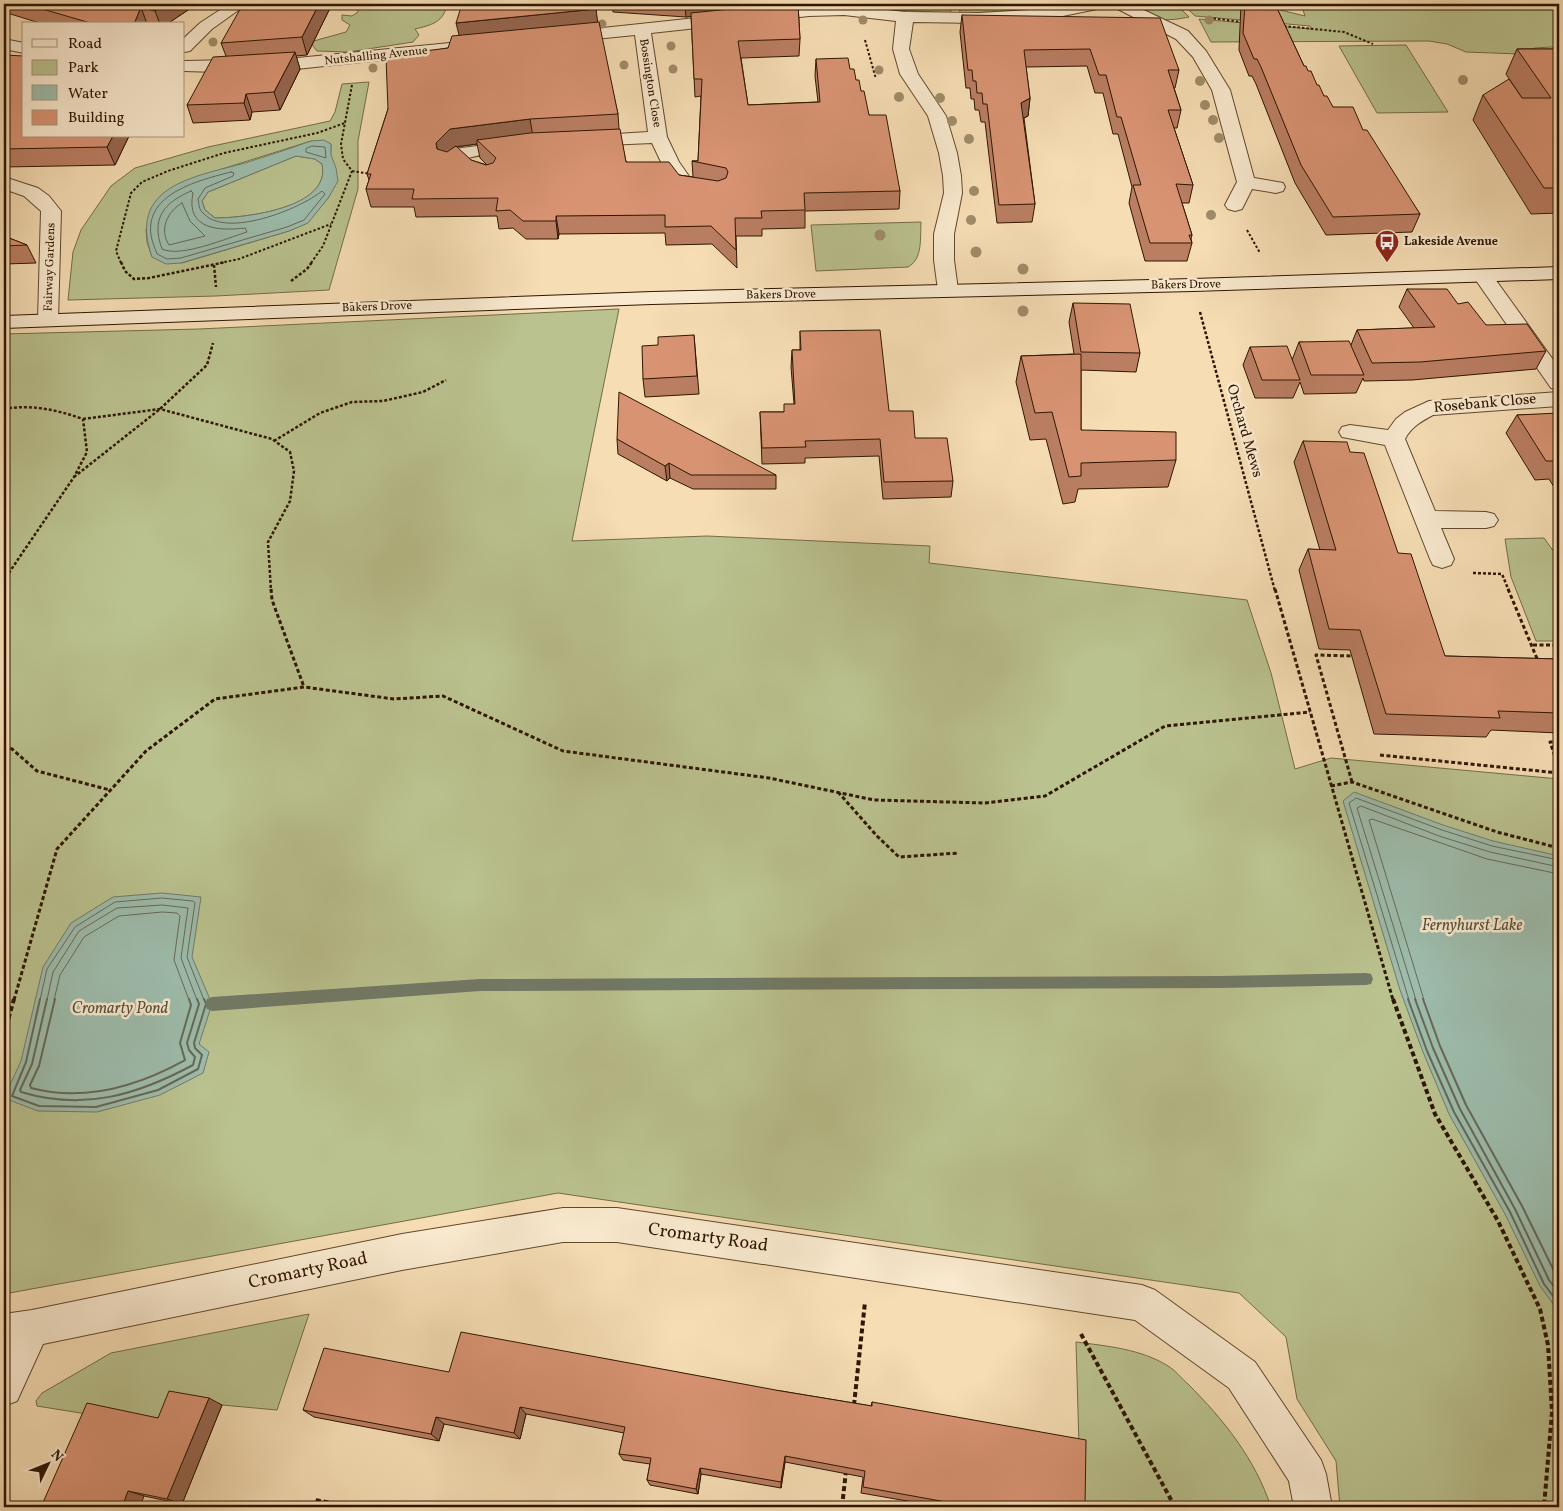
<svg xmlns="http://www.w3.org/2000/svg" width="1563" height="1511" font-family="Vollkorn,serif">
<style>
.green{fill:#bac28f;stroke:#746c48;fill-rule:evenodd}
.water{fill:#9dbcac;stroke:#717a67;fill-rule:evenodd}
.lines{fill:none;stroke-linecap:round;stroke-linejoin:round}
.shore-far1{stroke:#666956;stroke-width:1}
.shore{stroke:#666956;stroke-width:2}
.stream{fill:#717a67;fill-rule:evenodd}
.street-casing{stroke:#61482d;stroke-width:2}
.secondary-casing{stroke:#2f1600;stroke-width:2}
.path-far3{stroke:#2f1600;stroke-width:2;stroke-dasharray:2.5 2;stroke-linecap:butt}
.path-far2{stroke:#2f1600;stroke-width:2.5;stroke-dasharray:3 2;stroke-linecap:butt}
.path-far1{stroke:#2f1600;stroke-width:3;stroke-dasharray:4 2.5;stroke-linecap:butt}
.path{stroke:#2f1600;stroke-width:4;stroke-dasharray:5 3;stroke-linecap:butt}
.street{fill:#f9e9ce;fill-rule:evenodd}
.secondary{fill:#f9e9ce;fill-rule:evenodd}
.tree{fill:#a08c69}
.wall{fill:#ba7e63;stroke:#2f1600;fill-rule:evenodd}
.shaded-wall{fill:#976750;stroke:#2f1600}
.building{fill:#d89373;stroke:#2f1600}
.labels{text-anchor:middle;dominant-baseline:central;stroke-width:5;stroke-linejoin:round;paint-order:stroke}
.far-street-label{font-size:12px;fill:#2f1600;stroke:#f9e9ce}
.far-poi-label{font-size:12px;font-weight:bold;fill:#2f1600;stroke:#f9e9ce;text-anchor:start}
.street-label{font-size:15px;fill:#2f1600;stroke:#f9e9ce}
.water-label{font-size:16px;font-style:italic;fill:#56503c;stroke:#f9e9ce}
.near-street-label{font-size:18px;fill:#2f1600;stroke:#f9e9ce}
</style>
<rect width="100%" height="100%" fill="#f6ddb4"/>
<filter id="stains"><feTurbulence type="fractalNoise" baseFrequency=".004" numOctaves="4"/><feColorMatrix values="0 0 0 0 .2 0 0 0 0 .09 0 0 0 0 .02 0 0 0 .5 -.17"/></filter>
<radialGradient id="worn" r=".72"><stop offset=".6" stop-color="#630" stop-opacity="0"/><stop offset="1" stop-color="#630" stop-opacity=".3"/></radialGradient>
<path class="green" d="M 356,4 L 447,4 C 444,22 432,25 415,29 L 419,35 L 413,42 L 348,52 L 317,51 L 310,42 L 346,32 L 350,25 L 342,20 L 342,15 L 352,16 L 358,12 Z
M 886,4 L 1085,4 L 1020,11 L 960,13 L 959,4 L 950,5 L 951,13 L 896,10 L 875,7 L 876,5 Z
M 1141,4 L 1176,4 L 1189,17 C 1169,21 1152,23 1141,4 Z
M 1183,4 L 1256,4 L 1305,16 L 1301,4 L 1559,4 L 1559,49 L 1551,47 L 1535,48 L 1519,54 L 1466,52 L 1447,44 L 1429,41 L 1211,42 L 1199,19 L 1311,29 L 1310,26 L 1195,16 Z
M 1406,45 L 1448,112 L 1377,113 L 1339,46 Z
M 369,82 L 358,141 L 358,189 L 329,290 L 216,296 L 68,300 L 73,252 L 81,230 L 111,186 L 135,168 L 208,147 L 330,121 L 335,112 L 342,84 ZM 311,141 L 331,144 L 329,197 L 307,223 L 289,231 L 182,263 L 152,257 L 147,242 L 146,229 L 219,170 Z
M 296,156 L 315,159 L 322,164 C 332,208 245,218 215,218 L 205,210 L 202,201 L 208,192 Z
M 921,222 C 920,238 923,259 908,267 L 816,271 L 811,225 Z
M 619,309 L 572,541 L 707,536 L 930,546 L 929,563 L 1247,600 L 1271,673 L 1295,769 L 1331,758 L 1559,779 L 1559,1507 L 1340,1507 L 1336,1461 L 1297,1399 L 1286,1337 L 1239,1293 L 558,1193 L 4,1294 L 4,334 L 199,329 Z
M 1544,538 L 1559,559 L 1559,641 L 1536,641 L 1511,577 L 1505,539 Z
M 309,1314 L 277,1410 L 222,1405 L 183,1398 L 173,1425 L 93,1415 L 37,1406 L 36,1401 L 42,1393 L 111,1353 Z
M 1076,1342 C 1107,1346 1141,1349 1168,1366 C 1175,1370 1182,1379 1188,1384 C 1224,1420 1255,1459 1271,1507 L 1077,1507 L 1079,1446 Z"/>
<path class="water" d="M 324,140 L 331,144 L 331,155 L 336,168 L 338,181 L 329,197 L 308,223 L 289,231 L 181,263 L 166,264 L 152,257 C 127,186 193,177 245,163 C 267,156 289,149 311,141 ZM 296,156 L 315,159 L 322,164 C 332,208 245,218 215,218 L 205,210 L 202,201 L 208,192 Z
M 1354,792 L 1443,825 L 1493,841 L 1559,856 L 1559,1312 L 1540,1286 L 1505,1214 L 1449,1114 L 1423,1052 L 1400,990 L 1343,801 Z
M 162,893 L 201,897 L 192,957 L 212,1004 L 199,1044 L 209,1052 L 203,1073 L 160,1095 L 97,1112 L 38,1111 L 4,1098 L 21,1061 L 43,967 L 71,923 L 113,897 Z"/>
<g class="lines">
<path class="shore-far1" d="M 312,146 L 325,147 L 326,158 L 306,152 L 306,149 Z
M 231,172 L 234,173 L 233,176 L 205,188 L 198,199 C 199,204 199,210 203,213 C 226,239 300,209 322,191 L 325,194 L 304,220 L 287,227 L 181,258 L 167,259 L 157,254 C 155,248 152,242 151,235 C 145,193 200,180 231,172 Z
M 191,191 L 193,193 C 185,230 220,231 245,228 L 247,232 C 227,238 181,258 162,249 C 151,219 163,203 191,191 Z
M 182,203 L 190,221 L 205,236 L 169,245 C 159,229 167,212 182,203 Z
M 40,1000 L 47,969 L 75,927 L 115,902 L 162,898 L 193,901 L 195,903 L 187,957 L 204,1000
M 47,1000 L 53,972 L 79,931 L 117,908 L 162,905 L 188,908 L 181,958 L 197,1000
M 54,1000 L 60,975 L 84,937 L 119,916 L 162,912 L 177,913 L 180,916 L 174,960 L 189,1000
M 1409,1000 L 1349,803 L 1356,798 L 1442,830 L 1492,846 L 1559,860
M 1416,1000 L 1357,808 L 1361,806 L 1439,836 L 1490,852 L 1559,867
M 1424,1000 L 1369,820 L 1372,819 L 1487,859 L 1559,874"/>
<path class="shore" d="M 40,999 L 26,1062 L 12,1096 L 39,1106 L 96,1107 L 158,1090 L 198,1069 L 202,1055 L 195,1048 L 194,1043 L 206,1004 L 204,999
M 47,999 L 32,1064 L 20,1090 L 21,1092 C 84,1111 137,1095 193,1065 L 195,1057 L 189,1050 L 187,1043 L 199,1004 L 197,999
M 55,999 L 39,1066 L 30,1085 L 31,1088 C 84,1102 138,1086 185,1060 L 180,1043 L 191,1005 L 189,999
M 1408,999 L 1427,1051 L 1454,1112 L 1510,1212 L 1544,1284 L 1559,1304
M 1415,999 L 1433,1048 L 1460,1109 L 1515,1209 L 1549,1280 L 1559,1293
M 1423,999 L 1440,1046 L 1466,1105 L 1522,1206 L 1559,1281"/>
<path class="stream" d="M 1366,973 L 1371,974 L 1373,979 L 1371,984 L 1366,985 L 1220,988 L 480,991 L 212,1011 L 207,1009 L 205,1004 L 207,999 L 212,997 L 480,979 L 1220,976 Z"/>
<defs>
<path id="street" d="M 229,4 L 247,4 L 212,29 L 190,51 L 184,52 L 184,38 L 200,23 Z
M 1079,4 L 1131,4 L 1188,31 L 1206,51 L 1230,90 L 1254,178 L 1283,183 L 1285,187 L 1283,191 L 1276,193 L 1252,189 L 1242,209 L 1235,211 L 1228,209 L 1225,205 L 1237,182 L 1212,90 L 1193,57 L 1176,39 L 1112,6 L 1048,19 L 979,23 L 913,22 L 909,49 L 918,74 L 946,116 L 957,153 L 961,176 L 962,193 L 954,234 L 954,260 L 958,290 L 955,294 L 948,296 L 941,294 L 938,290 L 934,260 L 934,234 L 944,193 L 943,176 L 939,153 L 928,116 L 900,74 L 893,49 L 896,21 L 844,15 L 809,16 L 651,33 L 667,137 L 679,162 L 693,182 L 715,186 L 717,190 L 715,194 L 708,196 L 680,191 L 661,162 L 652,143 L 584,146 L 578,145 L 575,141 L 578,137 L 584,136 L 648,132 L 635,35 L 565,42 L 559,41 L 557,37 L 559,33 L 565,32 L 809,6 L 844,5 L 905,12 L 979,13 L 1048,9 Z
M 4,39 L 24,43 L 24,53 L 4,49 Z
M 460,42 L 466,43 L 468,47 L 466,51 L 287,70 L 218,72 L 184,71 L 184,61 L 287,59 Z
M 516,141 L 522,142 L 525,146 L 522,150 C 505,154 485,153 468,158 C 457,160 456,169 443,166 L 441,162 L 454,149 Z
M 4,177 L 38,188 L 49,196 L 61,211 L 58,320 L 55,325 L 48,326 L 41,325 L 38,320 L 41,211 L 24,196 L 4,189 Z
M 1483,270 L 1490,272 L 1559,368 L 1559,390 L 1551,388 L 1473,276 L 1476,272 Z
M 1559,392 L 1559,406 L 1433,415 C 1422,421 1411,427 1405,439 L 1435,511 L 1486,512 L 1494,514 L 1498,520 L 1494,526 L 1486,528 L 1441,528 L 1454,559 L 1451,565 L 1442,568 L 1433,565 L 1430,559 L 1385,445 L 1342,437 L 1339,432 L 1342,427 L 1350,425 L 1388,430 L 1396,419 L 1405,412 L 1429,401 Z
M 563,1208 L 617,1208 L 1142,1285 L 1155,1290 L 1255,1362 L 1321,1460 L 1326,1474 L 1332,1507 L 1294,1507 L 1289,1481 L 1229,1388 L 1135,1320 L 617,1242 L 563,1242 L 402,1270 L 43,1344 L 17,1401 L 4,1406 L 4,1314 L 32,1310 L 402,1234 Z"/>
<path id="secondary" d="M 1559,267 L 1559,279 L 1193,291 L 652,304 L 4,328 L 4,316 L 652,292 L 1193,279 Z"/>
</defs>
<use href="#street" class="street-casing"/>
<use href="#secondary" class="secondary-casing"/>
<path class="path-far3" d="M 1209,18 L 1243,22
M 1284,26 L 1344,32 L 1373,44
M 865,40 L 876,79
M 352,171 L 371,174
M 1247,230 L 1260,253
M 121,263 L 116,251 L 131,193 L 142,182 L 168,171 L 224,153 L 317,133 L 345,123
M 220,263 L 239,259 L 331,224
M 311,263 L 323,246 L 352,171 L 343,159 L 341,144 L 352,85"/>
<path class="path-far2" d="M 121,262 L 125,271 L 134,279 L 149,278 L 226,262
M 214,265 L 216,287
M 291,281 L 307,269 L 312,262
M 1200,312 L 1275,591
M 4,409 C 32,404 57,410 83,419 L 87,452 L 74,477 L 4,580
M 83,419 L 160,409 L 272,439 L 290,452 L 294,471 L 290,501 L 268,542 L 271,591
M 274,441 L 320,413 L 352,402 L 383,401 L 423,392 L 446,380
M 74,477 L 160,409 L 207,365 L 213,343
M 1473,573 L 1502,574 L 1509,591"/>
<path class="path-far1" d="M 271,589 L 272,600 L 304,687
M 1275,589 L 1393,1000
M 1508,589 L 1538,661
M 1533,645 L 1559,645
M 1559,742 L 1550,742 L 1559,768
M 4,747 L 12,749 L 37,771 L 110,790
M 1380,755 L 1559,773
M 1352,782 L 1316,655 L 1354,656
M 1331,786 L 1352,782 L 1497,832 L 1559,848
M 838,792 L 877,836 L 899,857 L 959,853
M 14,1000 L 57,849 L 146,751 L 215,699 L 304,687 L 394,699 L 443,696 L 563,751 L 769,778 L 874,800 L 985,803 L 1045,796 L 1165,726 L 1310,712"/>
<path class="path" d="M 1393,999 L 1435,1114 L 1498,1221 L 1540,1309 L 1548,1345 L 1552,1412 L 1544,1507
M 4,1034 L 14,999
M 1081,1334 L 1175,1507
M 854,1405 L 865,1302
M 313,1507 L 315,1500 L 353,1507
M 842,1507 L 846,1471"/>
<use href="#street" class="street"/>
<use href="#secondary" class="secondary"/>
</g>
<g class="tree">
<circle cx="863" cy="20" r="4.5"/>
<circle cx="1209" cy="20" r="4.5"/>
<circle cx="602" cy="24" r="4.5"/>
<circle cx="213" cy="42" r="4.5"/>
<circle cx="671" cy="46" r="4.5"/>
<circle cx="624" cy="65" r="4.5"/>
<circle cx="373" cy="68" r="4.5"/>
<circle cx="673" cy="69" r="4.5"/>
<circle cx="879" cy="70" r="4.5"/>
<circle cx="1463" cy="80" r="5"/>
<circle cx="1200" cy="81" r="5"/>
<circle cx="899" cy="97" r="5"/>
<circle cx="940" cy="98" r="5"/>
<circle cx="1205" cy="105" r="5"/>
<circle cx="1213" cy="120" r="5"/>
<circle cx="952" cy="121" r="5"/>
<circle cx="1219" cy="138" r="5"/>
<circle cx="969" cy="139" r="5"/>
<circle cx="974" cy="191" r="5"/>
<circle cx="1211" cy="215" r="5"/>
<circle cx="971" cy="220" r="5"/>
<circle cx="880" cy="235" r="5.5"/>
<circle cx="976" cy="252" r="5.5"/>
<circle cx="1023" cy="269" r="5.5"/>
<circle cx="1023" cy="311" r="5.5"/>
</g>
<path class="wall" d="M 4,4 L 197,4 L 167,24 L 43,24 L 4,12 Z
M 332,4 L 307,55 L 296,56 L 300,69 L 280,110 L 252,112 L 250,120 L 193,123 L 187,105 L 226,56 L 221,43 Z
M 612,4 L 798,4 L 800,39 L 799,56 L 741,58 L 748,105 L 818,102 L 815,76 L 816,59 L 850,69 L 861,91 L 869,115 L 900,191 L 899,209 L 805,211 L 805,228 L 762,229 L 762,236 L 736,236 L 737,268 L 712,244 L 666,245 L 665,233 L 559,234 L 558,239 L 526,239 L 513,228 L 499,229 L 497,216 L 416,217 L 414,207 L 371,207 L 366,189 L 369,180 L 367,174 L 388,109 L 402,56 L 448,48 L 459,36 L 596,9 L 597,22 L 618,114 L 619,129 L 626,162 L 679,175 L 693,177 L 692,161 L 698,161 L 701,96 L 695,97 L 691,16 L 686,17 L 613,12 ZM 477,144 L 480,158 L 487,165 L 471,160 L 456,147 Z
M 1241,4 L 1275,4 L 1304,66 L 1324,96 L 1333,107 L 1363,130 L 1420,214 L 1412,232 L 1326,235 L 1295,183 L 1256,84 L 1252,76 L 1249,76 L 1239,50 Z
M 962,15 L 1179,70 L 1175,88 L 1174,88 L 1181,110 L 1177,128 L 1174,128 L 1193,185 L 1189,203 L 1182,203 L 1192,235 L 1191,239 L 1192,243 L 1187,261 L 1145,261 L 1129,203 L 1132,187 L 1118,134 L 1113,134 L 1103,93 L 1095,93 L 1087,66 L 1026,67 L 1030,98 L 1028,116 L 1024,118 L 1035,204 L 1032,222 L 997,223 L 985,122 L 981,122 L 979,110 L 975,110 L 974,99 L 971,99 L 970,88 L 966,88 L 960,32 Z
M 1517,49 L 1559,49 L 1559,213 L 1531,214 L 1473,120 L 1483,95 L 1522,98 L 1506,74 Z
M 4,55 L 129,136 L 115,165 L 4,167 Z
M 4,236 L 27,245 L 36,263 L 4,264 Z
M 1407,289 L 1458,304 L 1486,325 L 1546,351 L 1536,369 L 1412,380 L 1364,381 L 1363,378 L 1356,393 L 1304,394 L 1300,382 L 1293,398 L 1255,398 L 1243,365 L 1250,347 L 1292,360 L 1299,342 L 1351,345 L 1357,330 L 1414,328 L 1399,307 Z
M 1073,303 L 1140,353 L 1136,372 L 1081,370 L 1081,430 L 1176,460 L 1168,487 L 1078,489 L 1075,502 L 1063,504 L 1046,439 L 1030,440 L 1016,382 L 1021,356 L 1074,354 L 1069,322 Z
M 800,331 L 889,411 L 915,438 L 953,481 L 951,497 L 883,499 L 879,456 L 805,458 L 805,463 L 762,464 L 760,412 L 784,412 L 794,404 L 791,367 L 792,350 L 800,350 Z
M 694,335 L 699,394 L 645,397 L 643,379 L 658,345 Z
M 1559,414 L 1559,495 L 1549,479 L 1535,480 L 1506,433 L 1517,415 Z
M 617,439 L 776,475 L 776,489 L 693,489 L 670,478 L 667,481 L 618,454 Z
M 1303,441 L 1350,452 L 1445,656 L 1559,659 L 1559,733 L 1491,730 L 1486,737 L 1374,734 L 1350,650 L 1319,649 L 1299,570 L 1308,549 L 1320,550 L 1294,462 Z
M 449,1372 L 781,1391 L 871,1406 L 872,1402 L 1085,1507 L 942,1507 L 861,1493 L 863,1477 L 785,1462 L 781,1488 L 701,1474 L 698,1494 L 650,1485 L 647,1480 L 650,1464 L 623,1460 L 619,1454 L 624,1433 L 526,1414 L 520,1439 L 444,1424 L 439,1441 L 314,1417 L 303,1410 Z
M 222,1405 L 182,1504 L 144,1496 L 41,1507 L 158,1418 Z"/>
<path class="shaded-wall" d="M 166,4 L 197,4 L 167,24 L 160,24 L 155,11 Z
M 319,4 L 332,4 L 307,55 L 302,37 Z
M 685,4 L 797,4 L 797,5 L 686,17 Z
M 141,7 L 147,24 L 134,24 Z
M 596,9 L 598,25 L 460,39 L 456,23 Z
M 295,52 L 300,69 L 280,110 L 274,92 Z
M 246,94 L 252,112 L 250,120 L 244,103 Z
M 1030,98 L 1028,116 L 1019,120 L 1021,103 Z
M 530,119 L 533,137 L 477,140 L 477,144 L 454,147 L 440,161 L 436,143 L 450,129 Z
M 113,136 L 129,136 L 115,165 L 107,147 Z
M 556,216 L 559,234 L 558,239 L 556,221 Z
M 669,463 L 670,478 L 667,481 L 665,466 Z
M 209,1398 L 222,1405 L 182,1504 L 167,1499 Z
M 520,1407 L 526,1414 L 520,1439 L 514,1433 Z
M 436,1417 L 444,1424 L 439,1441 L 431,1434 Z
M 785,1456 L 785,1462 L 781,1488 L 781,1482 Z
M 700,1468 L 701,1474 L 698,1494 L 696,1489 Z
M 128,1491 L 144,1496 L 140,1507 L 122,1507 Z"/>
<path class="building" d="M 25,4 L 166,4 L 155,11 L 141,7 L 134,24 L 94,24 Z
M 243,4 L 319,4 L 302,37 L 221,43 Z
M 462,4 L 595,4 L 596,9 L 456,23 Z
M 779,4 L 798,4 L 800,39 L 738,41 L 748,105 L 820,102 L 816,59 L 848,58 L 850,69 L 854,69 L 856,80 L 859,80 L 861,91 L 864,91 L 869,115 L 886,115 L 900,191 L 804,193 L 805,210 L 761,211 L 762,218 L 735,218 L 736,250 L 711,226 L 665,227 L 665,215 L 556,216 L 556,221 L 523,221 L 510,210 L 496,211 L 498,198 L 412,199 L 414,189 L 366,189 L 371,174 L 367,174 L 388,109 L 386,58 L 402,56 L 401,54 L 448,48 L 452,36 L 599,22 L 618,114 L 530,119 L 450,129 L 436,143 L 437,149 L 447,152 L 456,146 L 471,160 L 486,165 L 493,163 L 496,158 L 477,140 L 530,133 L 620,129 L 626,162 L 669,162 L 679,175 L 718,181 L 726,178 L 728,172 L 726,168 L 692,161 L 698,161 L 702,79 L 694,79 L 691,13 Z
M 1245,4 L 1275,4 L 1304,66 L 1306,66 L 1308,71 L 1311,71 L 1317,85 L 1319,85 L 1324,96 L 1327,96 L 1333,107 L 1353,107 L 1363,130 L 1367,130 L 1420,214 L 1333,217 L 1301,165 L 1261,67 L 1257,59 L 1254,59 L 1243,33 Z
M 962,15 L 1160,18 L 1179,70 L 1168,70 L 1181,110 L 1168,110 L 1193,185 L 1176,184 L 1192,235 L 1189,235 L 1192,243 L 1150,243 L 1133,185 L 1141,185 L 1121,117 L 1117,117 L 1106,75 L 1099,75 L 1090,49 L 1024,50 L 1030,98 L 1021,103 L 1035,204 L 999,205 L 987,104 L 983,104 L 982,93 L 977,93 L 976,81 L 973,81 L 972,70 L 968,70 Z
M 1517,49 L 1559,49 L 1559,143 L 1553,143 L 1559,153 L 1559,188 L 1544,188 L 1483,95 L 1509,79 L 1522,98 L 1551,98 Z
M 295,52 L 274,92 L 246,94 L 244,103 L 187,105 L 213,57 Z
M 4,55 L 24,56 L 24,136 L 113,136 L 107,147 L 4,149 Z
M 4,236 L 27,245 L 4,246 Z
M 1407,289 L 1447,289 L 1458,304 L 1468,302 L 1486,325 L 1527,324 L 1546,351 L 1420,362 L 1372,363 L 1357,330 L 1435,327 Z
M 1073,303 L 1130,304 L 1140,353 L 1081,352 Z
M 880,330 L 889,411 L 913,411 L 915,438 L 947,438 L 953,481 L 884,482 L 880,439 L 805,441 L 806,447 L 762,448 L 760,412 L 784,412 L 784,404 L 795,404 L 792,350 L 801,350 L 800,331 Z
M 694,335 L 697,376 L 643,379 L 642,346 L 658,345 L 658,337 Z
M 1349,341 L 1364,375 L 1311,375 L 1299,342 Z
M 1287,346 L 1300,380 L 1262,380 L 1250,347 Z
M 1081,354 L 1081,430 L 1176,432 L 1176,460 L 1081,463 L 1081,476 L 1069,477 L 1052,412 L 1035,413 L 1021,356 Z
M 619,392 L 776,475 L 691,475 L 669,463 L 665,466 L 617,439 Z
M 1559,413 L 1559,461 L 1546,461 L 1517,415 Z
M 1303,441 L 1347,442 L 1350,452 L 1364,453 L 1398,553 L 1411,554 L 1445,656 L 1559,659 L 1559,713 L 1498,711 L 1500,718 L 1386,714 L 1360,630 L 1329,629 L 1308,549 L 1336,550 Z
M 461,1332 L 781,1391 L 872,1406 L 872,1402 L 1086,1440 L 1085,1507 L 974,1507 L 863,1487 L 865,1471 L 785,1456 L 781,1482 L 700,1468 L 696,1489 L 647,1480 L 651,1458 L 619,1454 L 625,1427 L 520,1407 L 514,1433 L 436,1417 L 431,1434 L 303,1410 L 324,1348 L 449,1372 Z
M 169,1391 L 209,1398 L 167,1499 L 128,1491 L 122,1507 L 41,1507 L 87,1403 L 158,1418 Z"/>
<defs>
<symbol id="bus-pin" viewBox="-11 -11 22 30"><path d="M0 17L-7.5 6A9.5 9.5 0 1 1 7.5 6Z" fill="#8f2418" stroke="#f9e9ce"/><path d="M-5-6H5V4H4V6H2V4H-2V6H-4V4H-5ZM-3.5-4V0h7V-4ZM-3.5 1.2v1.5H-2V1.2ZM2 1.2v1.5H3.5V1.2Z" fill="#fff"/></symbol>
</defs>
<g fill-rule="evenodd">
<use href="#bus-pin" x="1373" y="228" width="28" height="38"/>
</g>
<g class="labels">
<g class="far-street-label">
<text transform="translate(376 56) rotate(-6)">Nutshalling Avenue</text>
<text transform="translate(650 83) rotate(81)">Bossington Close</text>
<text transform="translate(50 267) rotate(-88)">Fairway Gardens</text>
<text transform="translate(1186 285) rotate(-1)">Bakers Drove</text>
<text transform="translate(781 295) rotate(-1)">Bakers Drove</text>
<text transform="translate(377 307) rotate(-2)">Bakers Drove</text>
</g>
<g class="far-poi-label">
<text x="1404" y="242">Lakeside Avenue</text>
</g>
<g class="street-label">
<text transform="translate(1485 404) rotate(-5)">Rosebank Close</text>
<text transform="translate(1244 431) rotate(74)">Orchard Mews</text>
</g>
<g class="water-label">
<text x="1472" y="926">Fernyhurst Lake</text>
<text x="120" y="1009">Cromarty Pond</text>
</g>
<g class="near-street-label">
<text transform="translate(708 1238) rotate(8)">Cromarty Road</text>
<text transform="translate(308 1271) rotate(-12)">Cromarty Road</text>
</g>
</g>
<rect width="1563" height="1511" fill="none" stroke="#f6ddb4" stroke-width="20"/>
<rect x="5" y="5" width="1553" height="1501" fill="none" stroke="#2f1600" stroke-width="2.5"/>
<rect x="10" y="10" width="1543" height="1491" fill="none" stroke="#2f1600"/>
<rect x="22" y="22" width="162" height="115" fill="#f9e9ce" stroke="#a8957c"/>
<rect x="32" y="39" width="25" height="8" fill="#f9e9ce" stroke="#a8957c"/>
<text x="68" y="48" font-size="15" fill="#2f1600">Road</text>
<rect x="32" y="60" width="25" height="15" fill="#bac28f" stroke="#a8957c"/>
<text x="68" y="72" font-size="15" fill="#2f1600">Park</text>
<rect x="32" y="85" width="25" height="15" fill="#9dbcac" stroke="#a8957c"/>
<text x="68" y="98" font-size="15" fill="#2f1600">Water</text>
<rect x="32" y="110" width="25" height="15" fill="#d89373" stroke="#a8957c"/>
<text x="68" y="122" font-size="15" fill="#2f1600">Building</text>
<g transform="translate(48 1464) rotate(47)" stroke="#f9e9ce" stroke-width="4" paint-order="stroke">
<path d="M0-4L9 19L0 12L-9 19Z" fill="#2f1600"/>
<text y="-8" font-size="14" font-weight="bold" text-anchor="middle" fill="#2f1600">N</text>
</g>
<rect width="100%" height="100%" filter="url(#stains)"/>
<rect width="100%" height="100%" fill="url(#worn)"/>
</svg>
